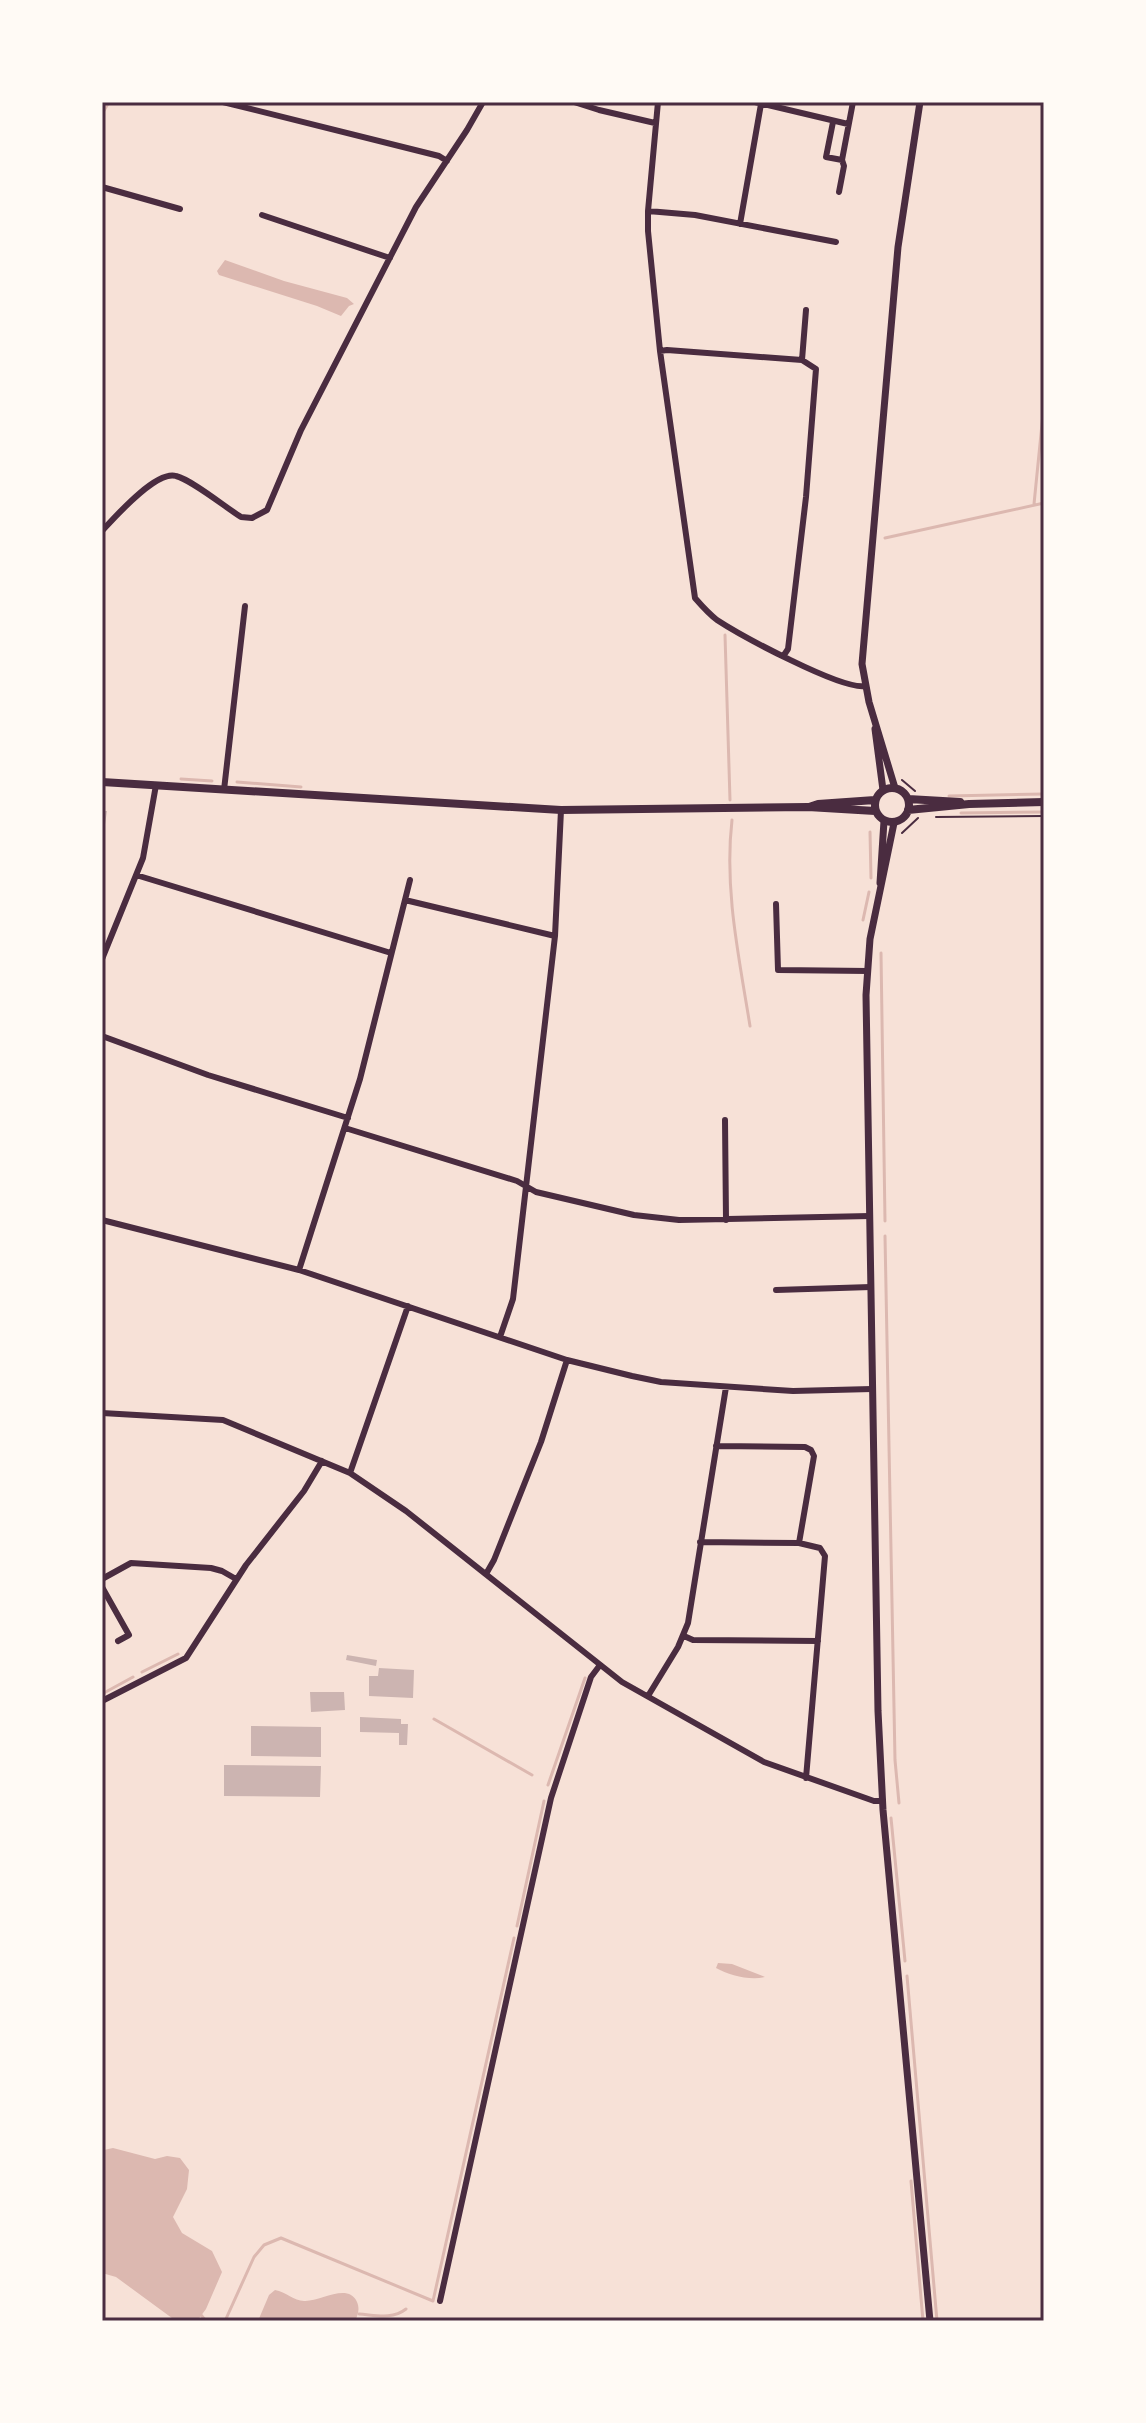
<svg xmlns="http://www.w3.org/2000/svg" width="1146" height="2423" font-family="Jost,sans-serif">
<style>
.water{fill:#dcb8b0}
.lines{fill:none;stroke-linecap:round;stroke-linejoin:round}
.stream{stroke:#dcb8b0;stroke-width:3}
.building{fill:#ccb4b1}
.path{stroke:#4a2c40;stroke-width:2}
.minor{stroke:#4a2c40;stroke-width:6}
.tertiary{stroke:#4a2c40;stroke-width:7}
.secondary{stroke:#4a2c40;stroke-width:8}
.neatline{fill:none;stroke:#4a2c40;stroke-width:3}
</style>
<rect width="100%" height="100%" fill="#f7e1d7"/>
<path class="water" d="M 225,260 L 284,281 L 347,298 L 354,304 L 349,306 L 341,316 L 317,306 L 219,275 L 217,271 Z
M 718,1963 L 732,1964 L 765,1977 C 750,1981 729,1975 716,1968 Z
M 113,2148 L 155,2159 L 167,2156 L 180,2158 L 189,2170 L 187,2189 L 173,2217 L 182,2233 L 212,2251 L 222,2272 L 206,2309 L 197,2321 L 176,2321 L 116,2277 L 102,2273 L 102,2185 L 105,2177 C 99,2170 102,2158 104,2150 Z
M 275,2290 C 286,2292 294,2301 304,2301 C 320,2302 348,2282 357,2302 C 360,2309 358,2315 355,2321 L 258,2321 L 269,2295 Z"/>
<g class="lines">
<path class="stream" d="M 102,114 L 109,102
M 1034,504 L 1044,404
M 885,538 L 1044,503
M 725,635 L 730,800
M 181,779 L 212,781
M 237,782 L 301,787
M 949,796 L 1044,794
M 961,813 L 1044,812
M 732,820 C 724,889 739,957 750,1026
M 870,832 L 871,878
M 863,920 L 869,892
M 881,953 L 885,1221
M 885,1236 L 895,1760 L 899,1803
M 142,1672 L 178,1654
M 102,1694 L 133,1677
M 434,1719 L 532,1775
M 548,1785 L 585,1678
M 891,1818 L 905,1961
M 517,1926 L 544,1801
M 907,1976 L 937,2321
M 911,2181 L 923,2321
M 359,2314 C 375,2315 392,2320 406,2309
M 201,2315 L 206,2321
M 225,2321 L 254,2257 L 264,2245 L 281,2238 L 433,2301 L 514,1938"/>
</g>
<path class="building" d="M 102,811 L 107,811 L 104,831 L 102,831 Z
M 347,1655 L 377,1660 L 376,1666 L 346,1660 Z
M 379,1668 L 414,1670 L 413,1698 L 369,1696 L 369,1676 L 378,1676 Z
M 310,1692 L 344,1692 L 345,1710 L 311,1712 Z
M 360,1717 L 401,1719 L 401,1724 L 408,1724 L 407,1745 L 399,1745 L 399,1733 L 360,1732 Z
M 251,1726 L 321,1727 L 321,1757 L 251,1756 Z
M 224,1765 L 321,1766 L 320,1797 L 224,1796 Z"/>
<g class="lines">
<path class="path" d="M 902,780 L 915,791
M 936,817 L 1044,816
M 902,833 L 918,818"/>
<path class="minor" d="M 223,102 L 439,156 L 447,161
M 574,102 L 599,110 L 655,123
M 658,102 L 648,211 L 648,231 L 660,351 L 695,598 C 702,606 708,613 717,620 C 740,635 841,690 865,686
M 755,102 L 848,124
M 833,122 L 826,157 L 842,160 L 853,102
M 102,187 L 180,209
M 839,192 L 844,166 L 842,160
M 648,211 L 695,215 L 836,242
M 262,215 L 390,258
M 740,224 L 761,104
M 660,351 L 667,350 L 802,360 L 816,369 L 806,497 L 788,649 L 784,655
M 802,360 L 806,310
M 102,531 C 115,517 156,470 176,476 C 192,480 225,507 241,517 L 252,518 L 267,510 L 301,430 L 416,207 L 467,130 L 483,102
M 224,790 L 245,606
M 136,875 L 391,953
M 405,900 L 555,936
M 776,904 L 778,970 L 868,971
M 102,959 L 143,858 L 156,785
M 102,1036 L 208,1075 L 348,1118
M 725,1120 L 726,1220
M 345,1128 L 517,1181 L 536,1192 L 634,1215 L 679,1220 L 870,1216
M 102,1220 L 299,1270 L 567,1360 L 632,1376 L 661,1382 L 793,1391 L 872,1389
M 299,1270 L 360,1079 L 410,880
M 776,1290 L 871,1287
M 500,1337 L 513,1299 L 555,936 L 561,810
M 102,1413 L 223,1420 L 350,1473 L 406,1511 L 622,1682 L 764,1762 L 874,1801 L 883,1801
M 716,1446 L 805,1447 L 811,1450 L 814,1456 L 799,1543
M 350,1473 L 408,1306
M 700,1542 L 799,1543 L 820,1548 L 825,1556 L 806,1778
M 486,1574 L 494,1560 L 541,1442 L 567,1360
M 102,1579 L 131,1563 L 211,1568 L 222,1571 L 236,1579
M 102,1587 L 129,1635 L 118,1641
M 684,1636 L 693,1640 L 818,1641
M 648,1696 L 678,1647 L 688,1623 L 726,1387
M 102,1701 L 186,1658 L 246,1565 L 304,1491 L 322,1461
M 440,2301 L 551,1798 L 591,1677 L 600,1665"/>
<path class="tertiary" d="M 875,729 L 883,790
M 895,788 L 869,702 L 862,664 L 898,247 L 920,102
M 894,823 L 870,939 L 866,995 L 878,1711 L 883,1810 L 930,2321
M 880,883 L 884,821"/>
<path class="secondary" d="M 102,782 L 561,810 L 808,807 L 875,811
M875 805a17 17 0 1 1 34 0a17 17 0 1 1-34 0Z
M 908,799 L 960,802
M 809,807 L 818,804 L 875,800
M 908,810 L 969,804 L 1044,802"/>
</g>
<rect width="1146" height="2423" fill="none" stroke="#fffaf5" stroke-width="208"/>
<rect x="104" y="104" width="938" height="2215" class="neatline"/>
</svg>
